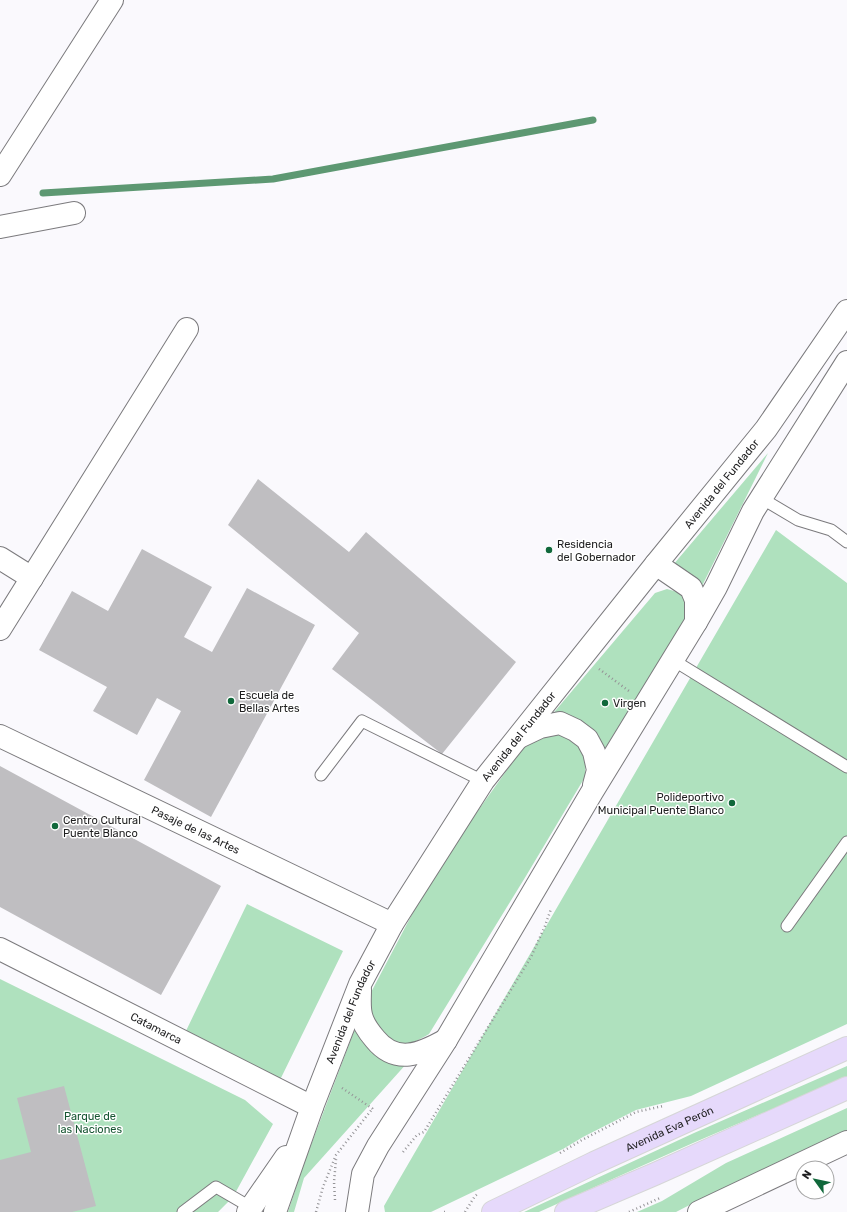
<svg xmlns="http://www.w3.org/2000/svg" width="847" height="1212" font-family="Rubik,sans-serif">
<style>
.green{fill:#afe1be}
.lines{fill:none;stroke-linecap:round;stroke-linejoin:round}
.stream{stroke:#5d9872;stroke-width:7}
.building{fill:#bfbec1}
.lane-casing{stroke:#7b7a7d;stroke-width:13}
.street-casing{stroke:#7b7a7d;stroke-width:24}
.secondary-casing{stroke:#7b7a7d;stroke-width:24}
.primary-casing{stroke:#d6d6d7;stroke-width:24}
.path{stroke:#949396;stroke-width:2.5;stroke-dasharray:1 3;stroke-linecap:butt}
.lane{stroke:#fff;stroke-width:11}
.street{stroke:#fff;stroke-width:22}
.secondary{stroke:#fff;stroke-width:22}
.primary{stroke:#e6d9fb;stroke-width:22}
.poi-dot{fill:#10683b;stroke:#fff;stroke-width:1.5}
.labels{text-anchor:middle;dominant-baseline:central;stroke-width:3;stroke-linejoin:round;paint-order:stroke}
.street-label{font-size:11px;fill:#1e1e1f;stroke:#fff}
.poi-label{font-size:11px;fill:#1e1e1f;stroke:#fff;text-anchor:start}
.park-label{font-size:11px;fill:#175632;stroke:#fff}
</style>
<rect width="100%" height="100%" fill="#faf9fd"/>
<path class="green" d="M 768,453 L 702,586 L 673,565 Z
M 776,530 L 847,583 L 847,1024 L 691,1096 L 636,1110 L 583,1137 L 563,1149 L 431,1212 L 385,1212 L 384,1206 L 396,1185 Z
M 667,589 L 681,593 L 687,605 L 686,619 L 604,750 L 598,734 L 576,718 L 565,714 L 550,717 L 655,593 Z
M 561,734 L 578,746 L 586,757 L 585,777 L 526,876 L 429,1034 C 401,1051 400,1045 375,1029 L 368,998 L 418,903 L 467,826 L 524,746 L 540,735 Z
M 247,904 L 343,951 L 280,1080 L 185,1033 Z
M 0,979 L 245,1100 L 273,1124 L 233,1197 L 218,1212 L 0,1212 Z
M 356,1026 L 408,1062 L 304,1178 L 294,1212 L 288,1212 L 303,1166 Z
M 847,1066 L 847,1077 L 693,1143 L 539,1212 L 524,1212 L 694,1133 Z
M 847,1108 L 847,1132 L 717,1191 L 676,1212 L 637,1212 L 662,1201 L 726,1163 Z"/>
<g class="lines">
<path class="stream" d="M 43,193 L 273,179 L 593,120"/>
</g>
<path class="building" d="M 258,479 L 349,552 L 366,532 L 516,662 L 442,754 L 332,669 L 359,633 L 228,525 Z
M 142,549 L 212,587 L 184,637 L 212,652 L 247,588 L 315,625 L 211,817 L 144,780 L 181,711 L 157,698 L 137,735 L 93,711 L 107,687 L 39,650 L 72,591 L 108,611 Z
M 0,766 L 221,886 L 161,995 L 0,907 Z
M 64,1086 L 96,1206 L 72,1212 L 0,1212 L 0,1160 L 31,1152 L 17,1098 Z"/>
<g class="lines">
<defs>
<path id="lane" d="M 761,498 L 798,520 L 831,530 L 847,542
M 673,660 L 847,767
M 321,775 L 362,721 L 483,781
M 787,926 L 847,842
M 183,1212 L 216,1187 L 252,1208"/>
<g id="street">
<path d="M 0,175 L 112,0"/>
<path d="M 0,227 L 74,213"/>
<path d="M 0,558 L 32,578"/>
<path d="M 0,629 L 187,329"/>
<path id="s1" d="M 0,736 L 392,924"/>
<path id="s2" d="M 0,949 L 312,1107"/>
</g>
<g id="secondary">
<path d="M 656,564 L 691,588 L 696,600 L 696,622"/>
<path d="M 519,737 L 540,727 L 560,723 L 575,730 L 587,739 L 594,752 L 598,770 L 594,785"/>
<path d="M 360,990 C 360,998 359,1007 361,1015 C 363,1024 369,1032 375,1039 C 396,1065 421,1054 446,1040"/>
<path d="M 248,1212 L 286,1157"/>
<path id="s3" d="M 275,1212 L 312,1107 L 360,984 L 392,924 L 483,781 L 656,564 L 766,429 L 847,311"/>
<path d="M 357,1212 L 363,1174 L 378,1146 L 446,1040 L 592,792 L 696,622 L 716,587 L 753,511 L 847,362"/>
<path d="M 699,1212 L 847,1142"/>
</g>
<g id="primary">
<path id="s4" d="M 493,1212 L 594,1163 L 847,1048"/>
<path d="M 566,1212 L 655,1174 L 847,1088"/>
</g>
</defs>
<use href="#lane" class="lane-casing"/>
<use href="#street" class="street-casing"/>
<use href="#secondary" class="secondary-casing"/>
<use href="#primary" class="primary-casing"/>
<path class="path" d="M 599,669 L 629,691
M 342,1088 L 373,1109
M 403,1152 L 417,1135 L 424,1132 L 531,957 L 545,926 L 551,909
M 560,1153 L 582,1140 L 636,1112 L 663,1106
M 335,1200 L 334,1182 L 336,1159
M 316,1212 L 323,1187 L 336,1155 L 373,1108
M 444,1212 L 446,1212
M 465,1212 L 475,1196 L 479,1193
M 629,1212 L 660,1198"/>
<use href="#lane" class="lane"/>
<use href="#street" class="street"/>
<use href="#secondary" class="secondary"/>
<use href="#primary" class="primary"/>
</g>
<g class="poi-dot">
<circle cx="549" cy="550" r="4"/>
<circle cx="231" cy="701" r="4"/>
<circle cx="605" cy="703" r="4"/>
<circle cx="732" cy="803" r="4"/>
<circle cx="55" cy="826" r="4"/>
</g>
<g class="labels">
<g class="street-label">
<text stroke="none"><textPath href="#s3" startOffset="862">Avenida del Fundador</textPath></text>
<text stroke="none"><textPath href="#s3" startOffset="538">Avenida del Fundador</textPath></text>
<text stroke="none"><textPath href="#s1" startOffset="217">Pasaje de las Artes</textPath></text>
<text stroke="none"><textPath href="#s3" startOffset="214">Avenida del Fundador</textPath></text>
<text stroke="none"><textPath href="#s2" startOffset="175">Catamarca</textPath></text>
<text stroke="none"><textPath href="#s4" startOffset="195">Avenida Eva Perón</textPath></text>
</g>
<g class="poi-label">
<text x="557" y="544">Residencia<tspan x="557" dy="13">del Gobernador</tspan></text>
<text x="239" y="695">Escuela de<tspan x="239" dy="13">Bellas Artes</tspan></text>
<text x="613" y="703">Virgen</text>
<text x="724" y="797" text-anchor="end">Polideportivo<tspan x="724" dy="13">Municipal Puente Blanco</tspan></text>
<text x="63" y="820">Centro Cultural<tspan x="63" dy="13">Puente Blanco</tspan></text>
</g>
<g class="park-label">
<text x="90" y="1116">Parque de<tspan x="90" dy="13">las Naciones</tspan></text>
</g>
</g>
<g transform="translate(815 1180) rotate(303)"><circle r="19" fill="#ffffff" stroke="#a5a5a5"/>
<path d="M0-3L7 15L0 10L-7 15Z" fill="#10683b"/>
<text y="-6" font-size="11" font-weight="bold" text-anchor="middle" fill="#1e1e1f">N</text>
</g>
</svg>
